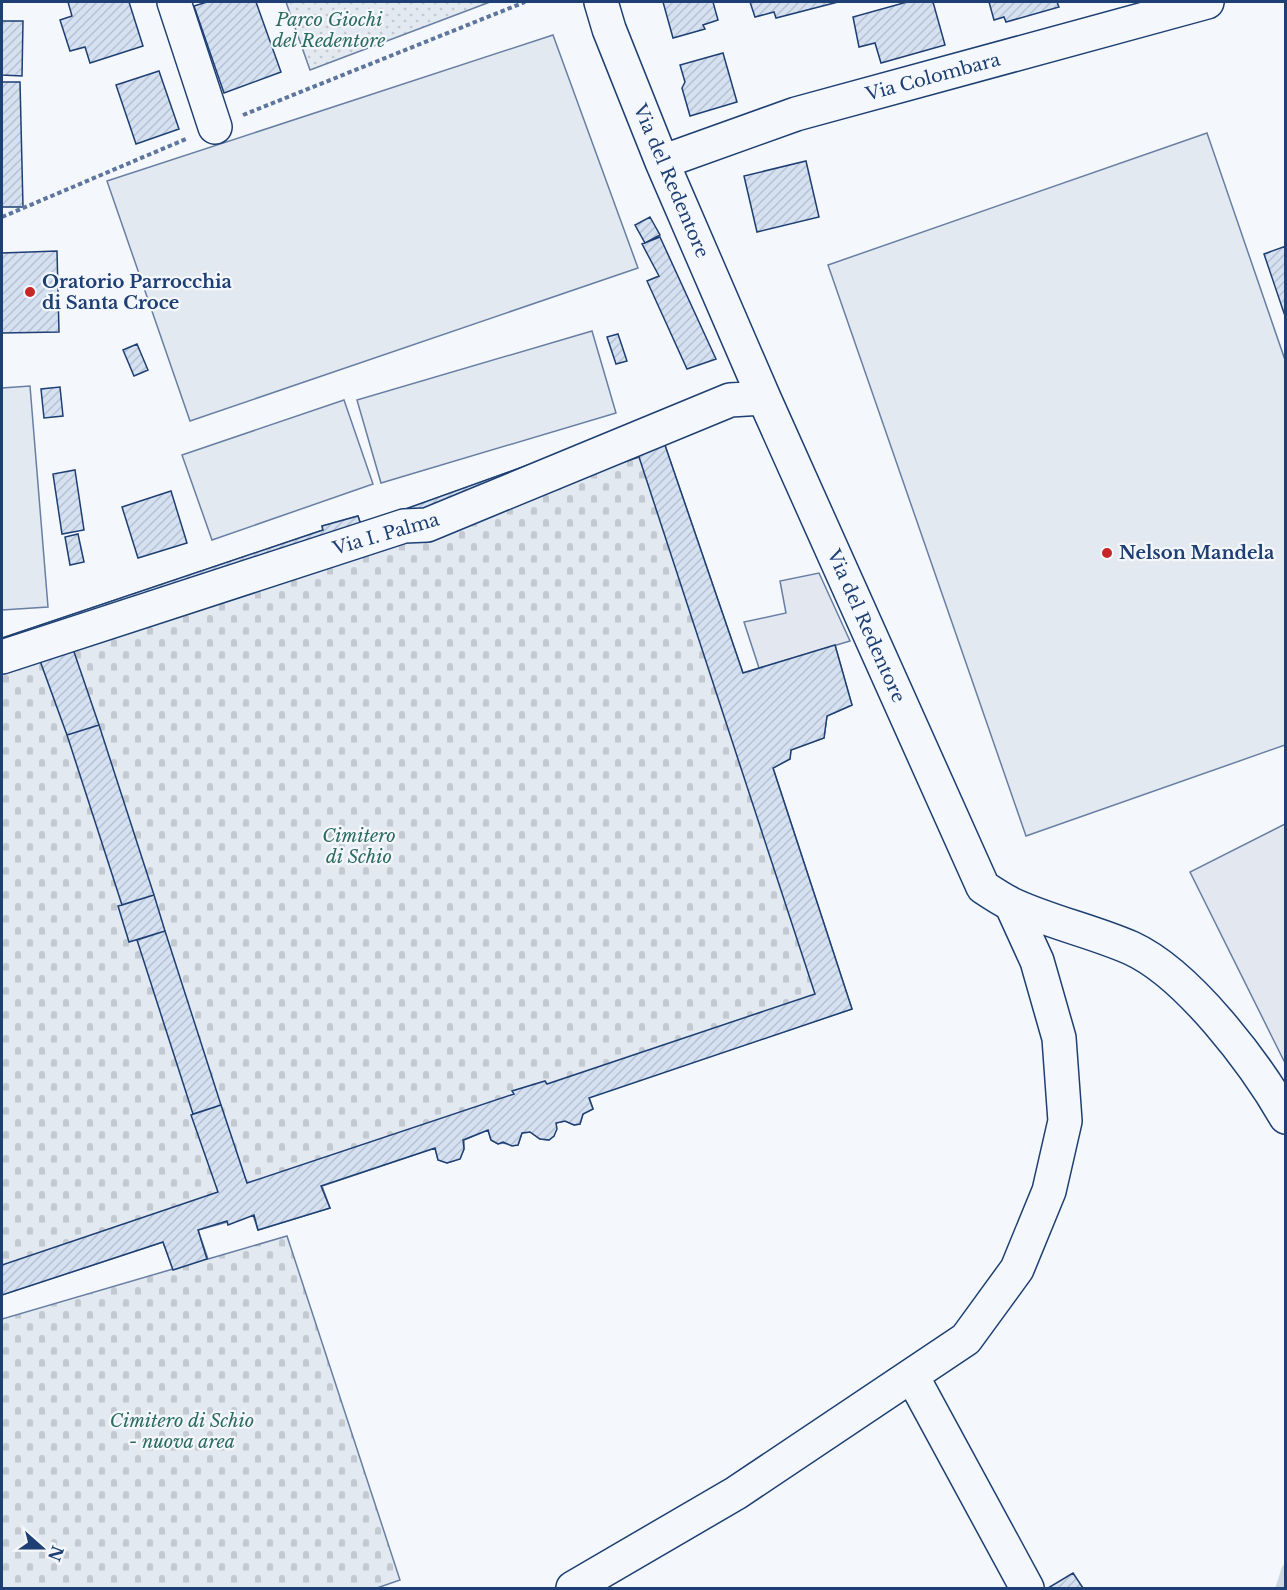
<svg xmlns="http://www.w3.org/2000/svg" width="1287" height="1590" font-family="'Libre Baskerville',serif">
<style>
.grass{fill:url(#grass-dots);stroke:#687fa3;stroke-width:1.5}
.cemetery{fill:url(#cemetery-stones);stroke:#687fa3;stroke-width:1.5}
.pitch{fill:#e3e9f0;stroke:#687fa3;stroke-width:1.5}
.parking{fill:#e3e8f0;stroke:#687fa3;stroke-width:1.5}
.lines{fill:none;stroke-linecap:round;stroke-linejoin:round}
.stream{stroke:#cfd7e4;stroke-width:9}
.building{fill:url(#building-hatch);stroke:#1d3f73;stroke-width:1.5}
.minor-casing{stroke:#1d3f73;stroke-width:36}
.path{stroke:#5e769c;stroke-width:4;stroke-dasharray:4.5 3;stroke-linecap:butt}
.minor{stroke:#f4f7fb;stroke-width:33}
.poi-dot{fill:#c62828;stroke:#f4f7fb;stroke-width:2}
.labels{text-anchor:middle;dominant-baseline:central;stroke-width:4.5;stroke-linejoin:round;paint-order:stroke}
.park-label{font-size:18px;font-style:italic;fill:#2c6c60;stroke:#f4f7fb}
.street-label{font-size:18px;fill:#1d3f73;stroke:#f4f7fb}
.poi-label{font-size:18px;font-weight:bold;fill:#1d3f73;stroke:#f4f7fb;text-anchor:start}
</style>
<defs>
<pattern id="grass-dots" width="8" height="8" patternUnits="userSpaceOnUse" patternTransform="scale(1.5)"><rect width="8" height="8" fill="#e3e9f0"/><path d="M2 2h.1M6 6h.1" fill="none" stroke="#c2c9d1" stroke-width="1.8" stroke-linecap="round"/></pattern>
<pattern id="cemetery-stones" width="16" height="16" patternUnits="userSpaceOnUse" patternTransform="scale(1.5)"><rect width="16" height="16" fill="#e3e9f0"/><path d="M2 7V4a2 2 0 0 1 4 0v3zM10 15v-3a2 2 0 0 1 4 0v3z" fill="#c2c9d1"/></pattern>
<pattern id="building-hatch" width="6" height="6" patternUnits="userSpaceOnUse" patternTransform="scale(1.5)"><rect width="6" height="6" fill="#d5e0f0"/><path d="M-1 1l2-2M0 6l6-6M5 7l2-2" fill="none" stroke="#b6c1d1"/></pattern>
</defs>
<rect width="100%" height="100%" fill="#f4f7fb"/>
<path class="grass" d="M 286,2 L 490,2 L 310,70 Z"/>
<path class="cemetery" d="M 656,419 L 743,673 L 835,645 L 852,705 L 827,716 L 824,738 L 791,750 L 790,759 L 773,768 L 852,1009 L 589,1097 L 593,1109 L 583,1114 L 580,1124 L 574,1125 L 565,1121 L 556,1123 L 554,1136 L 549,1140 L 540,1139 L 530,1132 L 522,1133 L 518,1145 C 510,1146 505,1141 498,1144 L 491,1140 L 488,1130 L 464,1140 L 464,1149 L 460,1159 L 447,1163 L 438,1160 L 435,1148 L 322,1186 L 330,1208 L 258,1230 L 253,1215 L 198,1230 L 208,1259 L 287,1236 L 400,1580 L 377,1588 L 2,1588 L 2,1319 L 173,1269 L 163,1242 L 2,1295 L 2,638 L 323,530 L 322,526 L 358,516 L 361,525 Z"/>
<path class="pitch" d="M 553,35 L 638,268 L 190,421 L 107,181 Z
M 1207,133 L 1285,360 L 1285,745 L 1026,836 L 828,265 Z
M 592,331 L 616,413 L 381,483 L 357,400 Z
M 30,386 L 48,607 L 2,610 L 2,388 Z
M 344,400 L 373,484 L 212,540 L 182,455 Z"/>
<path class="parking" d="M 819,573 L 850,641 L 759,668 L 744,622 L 786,613 L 780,581 Z
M 1285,824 L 1285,1063 L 1190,872 Z"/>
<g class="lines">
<path class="stream" d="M 1280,1588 L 1286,1569"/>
</g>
<path class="building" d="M 68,2 L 129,2 L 143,46 L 90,63 L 85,47 L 70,51 L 60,20 L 72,16 Z
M 207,2 L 256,2 L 281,72 L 224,93 L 194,6 Z
M 663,2 L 713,2 L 718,20 L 703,25 L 705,29 L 673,38 Z
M 750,2 L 838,2 L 776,18 L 774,12 L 755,17 Z
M 907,2 L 933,2 L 945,45 L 881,63 L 875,43 L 859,47 L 853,17 Z
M 989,2 L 1057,2 L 1059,7 L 1006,22 L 1004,17 L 994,20 Z
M 2,21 L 23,21 L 22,76 L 2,75 Z
M 723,53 L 737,102 L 690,116 L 682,88 L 685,82 L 680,65 Z
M 159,71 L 179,129 L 136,144 L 116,85 Z
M 2,82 L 20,82 L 23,207 L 2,207 Z
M 806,161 L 819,217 L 757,232 L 744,176 Z
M 650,217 L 660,235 L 645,243 L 635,225 Z
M 660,237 L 716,359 L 687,369 L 647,281 L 659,276 L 642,244 Z
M 1286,246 L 1286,319 L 1264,254 Z
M 57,251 L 59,332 L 2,333 L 2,253 Z
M 618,334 L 627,361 L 616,364 L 607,337 Z
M 137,344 L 148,370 L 134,376 L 123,350 Z
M 60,387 L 63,416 L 44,418 L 41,389 Z
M 656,419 L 743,673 L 835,645 L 852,705 L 827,716 L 824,738 L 791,750 L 790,759 L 773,768 L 852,1009 L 589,1098 L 593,1109 L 583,1114 L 580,1124 L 574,1125 L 565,1121 L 556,1123 L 557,1129 L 554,1136 L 549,1140 L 540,1139 L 530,1132 L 522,1133 L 518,1145 L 512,1146 L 503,1142 L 498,1144 L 491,1140 L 488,1130 L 463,1140 L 464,1149 L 460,1159 L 447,1163 L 438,1160 L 435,1148 L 321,1186 L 330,1208 L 258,1230 L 254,1215 L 228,1225 L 227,1221 L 198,1230 L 207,1259 L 173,1270 L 163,1242 L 2,1295 L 2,1265 L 218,1192 L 191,1115 L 221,1105 L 247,1183 L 514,1094 L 512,1091 L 545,1081 L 547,1084 L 815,994 L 639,457 L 72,646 L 99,725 L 67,735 L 39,658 L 2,671 L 2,638 L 323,530 L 322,526 L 358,516 L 361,525 Z
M 75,470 L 84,530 L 62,534 L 53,474 Z
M 171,491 L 187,543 L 138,558 L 122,507 Z
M 78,534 L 84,562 L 70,565 L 65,537 Z
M 99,725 L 154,895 L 122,905 L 67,735 Z
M 154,895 L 165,931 L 129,942 L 118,906 Z
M 165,931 L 221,1105 L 193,1114 L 137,940 Z
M 1073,1573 L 1083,1588 L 1048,1588 Z"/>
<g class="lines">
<defs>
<path id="minor" d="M 174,2 L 215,127
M 601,2 L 609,29 L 662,162 L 764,398 L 983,887 C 992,893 1001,899 1011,904 C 1049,922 1092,931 1131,948 C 1188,974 1255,1063 1286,1117
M 662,162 L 796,114 L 1207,2
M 2,657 L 404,526 L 427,525 L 730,400 L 764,398
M 912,1376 L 1027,1588
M 573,1588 L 736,1493 L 966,1339 L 1017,1269 L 1049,1191 L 1065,1121 L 1059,1038 L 1037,961 L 1011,904"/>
</defs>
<use href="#minor" class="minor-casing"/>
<path class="path" d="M 243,115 L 525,2
M 2,217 L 186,139"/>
<use href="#minor" class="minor"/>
</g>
<g class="poi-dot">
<circle cx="30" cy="292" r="6"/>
<circle cx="1107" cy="553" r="6"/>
</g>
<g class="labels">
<g class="park-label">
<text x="329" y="20">Parco Giochi<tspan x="329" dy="21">del Redentore</tspan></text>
<text x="359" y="836">Cimitero<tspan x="359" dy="21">di Schio</tspan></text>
<text x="182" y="1421">Cimitero di Schio<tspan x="182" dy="21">- nuova area</tspan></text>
</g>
<g class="street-label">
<text transform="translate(933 77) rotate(-15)">Via Colombara</text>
<text transform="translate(671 181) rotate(67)">Via del Redentore</text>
<text transform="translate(386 534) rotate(-16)">Via I. Palma</text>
<text transform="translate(866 626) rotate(66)">Via del Redentore</text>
</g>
<g class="poi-label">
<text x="42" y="282">Oratorio Parrocchia<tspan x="42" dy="21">di Santa Croce</tspan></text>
<text x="1119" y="553">Nelson Mandela</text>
</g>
</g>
<rect width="1287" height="1590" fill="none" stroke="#1d3f73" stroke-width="6"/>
<g transform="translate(42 1548) rotate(111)" stroke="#f4f7fb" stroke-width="4.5" paint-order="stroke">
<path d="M0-4.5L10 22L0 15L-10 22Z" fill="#1d3f73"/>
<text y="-9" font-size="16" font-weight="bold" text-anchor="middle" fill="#1d3f73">N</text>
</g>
</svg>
